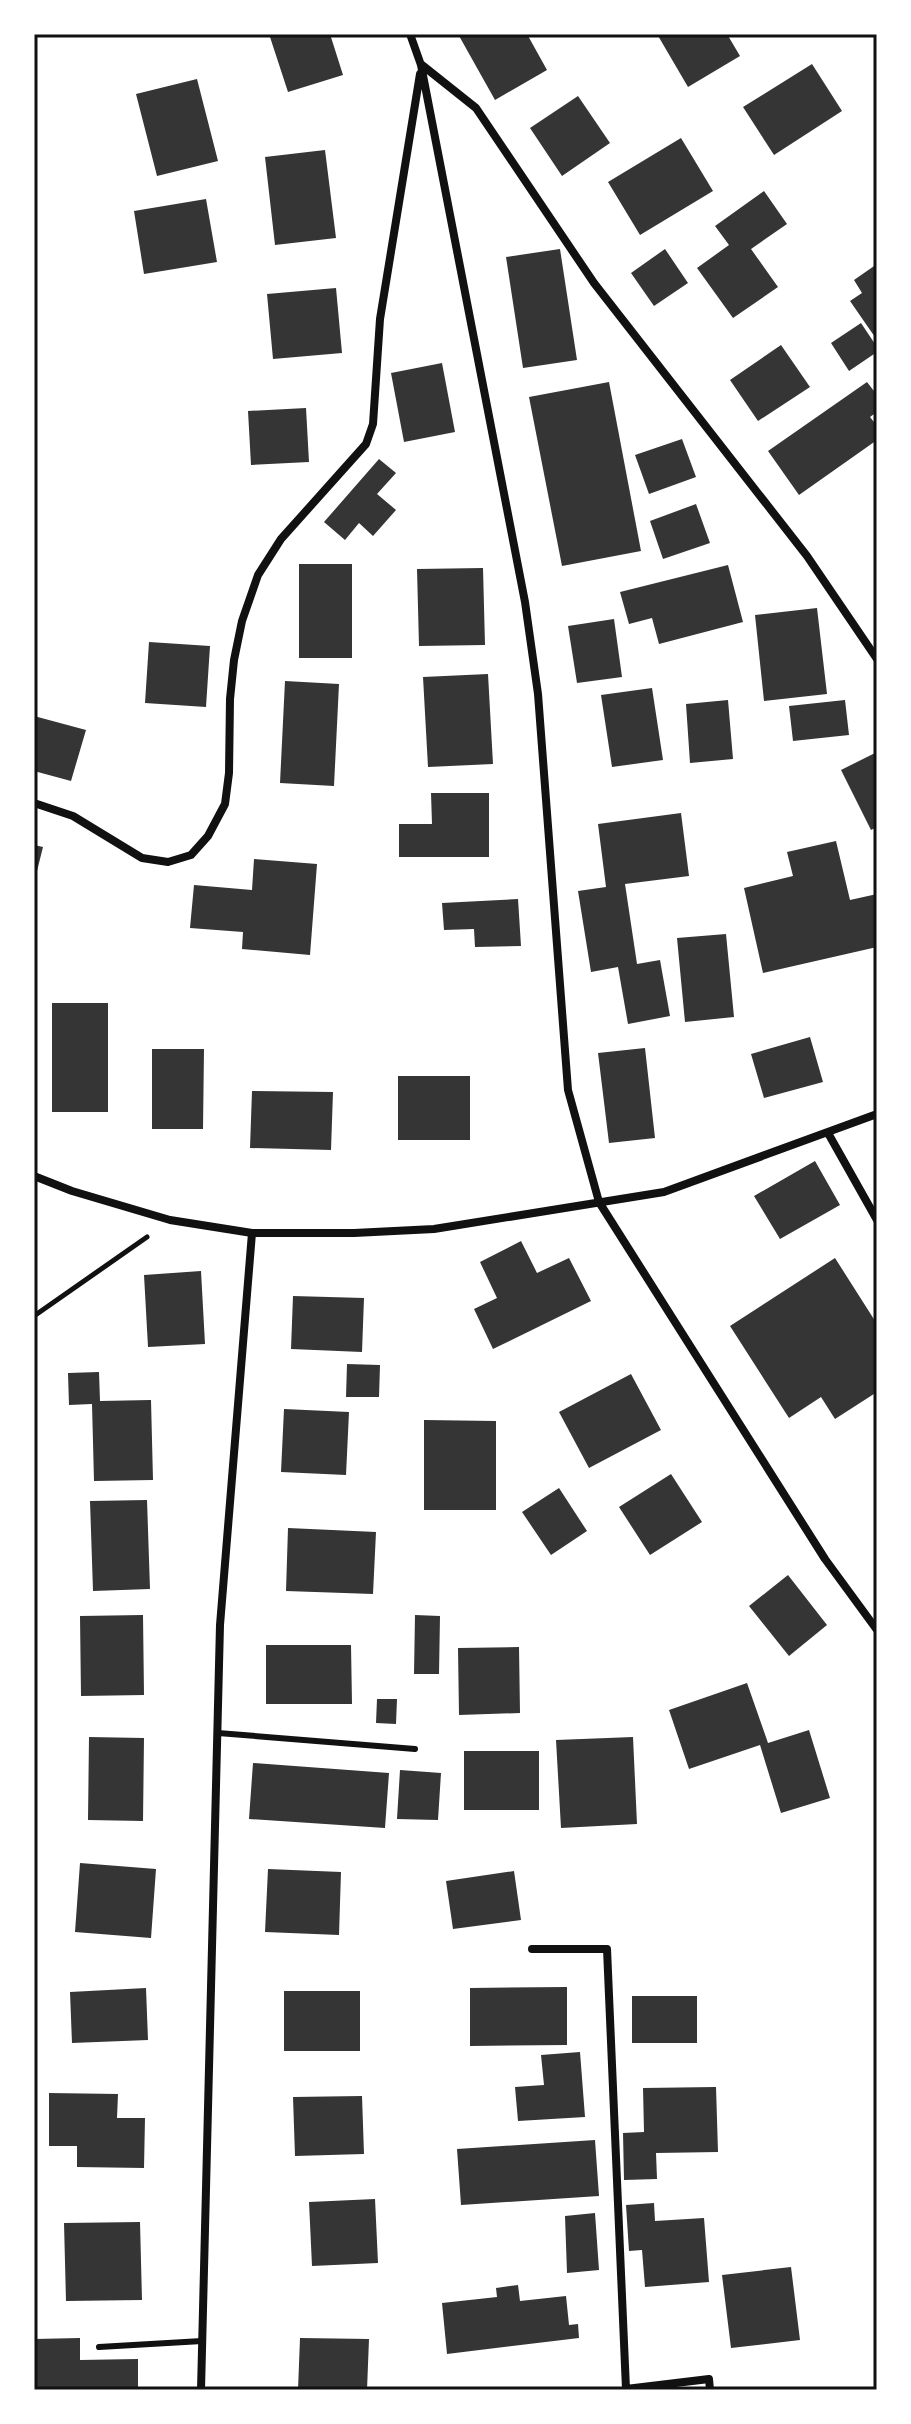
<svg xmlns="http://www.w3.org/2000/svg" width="911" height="2424" font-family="Ubuntu,sans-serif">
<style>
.building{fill:#353535}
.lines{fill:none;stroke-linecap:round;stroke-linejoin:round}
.path{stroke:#111;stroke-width:5}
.service{stroke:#111;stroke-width:6}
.minor{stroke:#111;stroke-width:8}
.neatline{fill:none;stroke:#111;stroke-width:3}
</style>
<rect width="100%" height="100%" fill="#fff"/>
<path class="building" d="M 278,34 L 330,34 L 343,75 L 288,92 L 270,37 Z
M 458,34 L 527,34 L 547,70 L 495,100 Z
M 657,34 L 727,34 L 740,56 L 688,87 Z
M 812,64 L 842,111 L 774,155 L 743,107 Z
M 197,79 L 218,161 L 157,176 L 136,94 Z
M 578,96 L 610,143 L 562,176 L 530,128 Z
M 681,138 L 713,191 L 640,235 L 608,182 Z
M 325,150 L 336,238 L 275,245 L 265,157 Z
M 764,191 L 787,224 L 751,249 L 778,287 L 733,318 L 697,268 L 729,245 L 715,226 Z
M 206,199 L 217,262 L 144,274 L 134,211 Z
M 560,249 L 577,360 L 523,368 L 506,257 Z
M 665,249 L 688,283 L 654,306 L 631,273 Z
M 877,264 L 877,340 L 850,301 L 862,293 L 854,280 Z
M 336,288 L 342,353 L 273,359 L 267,294 Z
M 861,323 L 877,347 L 877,352 L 849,371 L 831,343 Z
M 781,345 L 810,387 L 758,421 L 730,380 Z
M 442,363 L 455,432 L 404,442 L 391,373 Z
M 609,382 L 641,551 L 562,566 L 529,397 Z
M 867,382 L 877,395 L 877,412 L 870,417 L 877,426 L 877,440 L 799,495 L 768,451 Z
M 306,408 L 309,462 L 251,465 L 248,411 Z
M 682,439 L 696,477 L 649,494 L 635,455 Z
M 379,459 L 396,473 L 377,494 L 396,510 L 373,536 L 359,523 L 345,540 L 324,522 Z
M 696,504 L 710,543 L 663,559 L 650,521 Z
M 299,564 L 352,564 L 352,658 L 299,658 Z
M 728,565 L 743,622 L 659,644 L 652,618 L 629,624 L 620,592 Z
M 483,568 L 485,645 L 419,646 L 417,569 Z
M 817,608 L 827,694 L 764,701 L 755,615 Z
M 614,619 L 622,677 L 577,683 L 568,626 Z
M 149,642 L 210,646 L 206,707 L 145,703 Z
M 488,674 L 493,764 L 428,767 L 423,677 Z
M 285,681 L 339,684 L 334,786 L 280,783 Z
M 652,688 L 663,760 L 612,767 L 601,695 Z
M 728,700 L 733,759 L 690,763 L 686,704 Z
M 845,700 L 849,735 L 793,741 L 789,706 Z
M 34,716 L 86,730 L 71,781 L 34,771 Z
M 877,752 L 877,827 L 871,830 L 841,770 Z
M 431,793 L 489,793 L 489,857 L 399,857 L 399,824 L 432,824 Z
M 681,813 L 689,876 L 625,884 L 637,964 L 660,960 L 670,1016 L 628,1024 L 618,967 L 591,972 L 578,891 L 606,887 L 598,824 Z
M 836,841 L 850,900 L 877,894 L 877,947 L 763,973 L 744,888 L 793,876 L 787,852 Z
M 34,845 L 43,847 L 35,879 L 34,878 Z
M 254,859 L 317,864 L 310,955 L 242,949 L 243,932 L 190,928 L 194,885 L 252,890 Z
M 518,899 L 521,946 L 475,947 L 474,929 L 444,930 L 442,903 Z
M 726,934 L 734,1017 L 685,1022 L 677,938 Z
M 52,1003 L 108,1003 L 108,1112 L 52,1112 Z
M 810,1037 L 823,1082 L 764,1098 L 751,1054 Z
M 645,1048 L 655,1138 L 609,1143 L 598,1053 Z
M 152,1049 L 204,1049 L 203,1129 L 152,1129 Z
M 398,1076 L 470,1076 L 470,1140 L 398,1140 Z
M 252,1091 L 333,1092 L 331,1150 L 250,1148 Z
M 815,1161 L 840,1205 L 780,1239 L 754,1196 Z
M 521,1241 L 537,1273 L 569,1258 L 591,1301 L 493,1349 L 474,1309 L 497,1298 L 480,1262 Z
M 835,1258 L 877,1324 L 877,1392 L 835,1419 L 821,1397 L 789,1418 L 730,1326 Z
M 201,1271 L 205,1344 L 148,1347 L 144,1275 Z
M 293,1296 L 364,1298 L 362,1352 L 291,1349 Z
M 347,1364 L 380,1365 L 379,1397 L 346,1397 Z
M 99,1372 L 100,1401 L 151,1400 L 153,1480 L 94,1481 L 92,1404 L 69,1405 L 68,1373 Z
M 631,1374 L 661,1430 L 589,1468 L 559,1412 Z
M 284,1409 L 349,1412 L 346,1475 L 281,1472 Z
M 424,1420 L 496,1421 L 496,1510 L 424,1510 Z
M 671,1474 L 702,1522 L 650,1555 L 619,1507 Z
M 559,1488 L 587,1531 L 551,1555 L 522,1512 Z
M 147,1500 L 150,1589 L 93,1591 L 90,1501 Z
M 288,1528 L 376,1532 L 373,1594 L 286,1591 Z
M 788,1575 L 827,1625 L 789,1656 L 749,1606 Z
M 143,1615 L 144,1695 L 81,1696 L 80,1616 Z
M 415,1615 L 440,1616 L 439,1674 L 414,1674 Z
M 266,1645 L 351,1645 L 352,1704 L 266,1704 Z
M 519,1647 L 520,1713 L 459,1715 L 458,1648 Z
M 747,1683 L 768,1743 L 809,1730 L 830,1798 L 781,1813 L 760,1745 L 689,1769 L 669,1710 Z
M 377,1699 L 397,1699 L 396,1724 L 376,1723 Z
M 89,1737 L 144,1738 L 143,1821 L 88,1820 Z
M 633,1737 L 637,1824 L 561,1828 L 556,1740 Z
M 464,1751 L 539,1751 L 539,1810 L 464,1810 Z
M 253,1763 L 389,1773 L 385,1828 L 249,1819 Z
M 400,1770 L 441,1773 L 438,1820 L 397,1819 Z
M 80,1863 L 156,1869 L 151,1938 L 75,1932 Z
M 268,1869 L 341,1872 L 339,1935 L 265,1932 Z
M 514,1871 L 521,1920 L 453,1929 L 446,1881 Z
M 567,1987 L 567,2045 L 470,2046 L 470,1988 Z
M 146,1988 L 148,2040 L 72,2043 L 70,1992 Z
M 284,1991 L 360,1991 L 360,2051 L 284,2051 Z
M 632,1996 L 697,1996 L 697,2043 L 632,2043 Z
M 580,2052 L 585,2117 L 518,2121 L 515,2087 L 544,2085 L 541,2055 Z
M 716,2087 L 718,2152 L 656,2153 L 657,2179 L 624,2180 L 623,2133 L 644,2132 L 643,2088 Z
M 49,2093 L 118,2094 L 117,2118 L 145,2118 L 144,2168 L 77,2167 L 77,2146 L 49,2146 Z
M 362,2096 L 364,2154 L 295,2156 L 293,2097 Z
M 595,2140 L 599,2196 L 461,2205 L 457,2149 Z
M 375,2199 L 378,2263 L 312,2266 L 309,2202 Z
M 654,2203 L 655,2221 L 704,2218 L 709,2282 L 645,2287 L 642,2250 L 629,2251 L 626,2205 Z
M 595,2213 L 599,2270 L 567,2273 L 565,2216 Z
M 140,2222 L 142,2300 L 66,2301 L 64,2223 Z
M 791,2267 L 800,2340 L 731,2348 L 722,2275 Z
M 518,2285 L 520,2301 L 566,2296 L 569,2325 L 578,2324 L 579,2338 L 447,2354 L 442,2303 L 497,2297 L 496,2288 Z
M 80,2338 L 80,2360 L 138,2359 L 138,2390 L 34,2390 L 34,2339 Z
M 300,2338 L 369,2339 L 367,2390 L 298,2390 Z"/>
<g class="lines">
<path class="path" d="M 34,1316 L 147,1237"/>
<path class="service" d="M 218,1733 L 415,1749
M 99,2347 L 202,2341"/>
<path class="minor" d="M 410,34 L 421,65 L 525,602 L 538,694 L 568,1090 L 599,1202 L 825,1559 L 877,1630
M 422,65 L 476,108 L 594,283 L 807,556 L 877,659
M 34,803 L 73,816 L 142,858 L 168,862 L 191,855 L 208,836 L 225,804 L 229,773 L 230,699 L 234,660 L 242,621 L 258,575 L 281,539 L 366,444 L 373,424 L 380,319 L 420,74
M 828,1133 L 877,1220
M 34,1176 L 72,1191 L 170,1220 L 252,1233 L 354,1233 L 434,1229 L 664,1192 L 877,1114
M 532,1949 L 607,1949 L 626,2389 L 709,2379 L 710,2390
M 201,2390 L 220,1625 L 252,1233"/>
</g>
<rect width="911" height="2424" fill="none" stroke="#ffffff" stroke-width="72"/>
<rect x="36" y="36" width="839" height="2352" class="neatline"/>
</svg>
